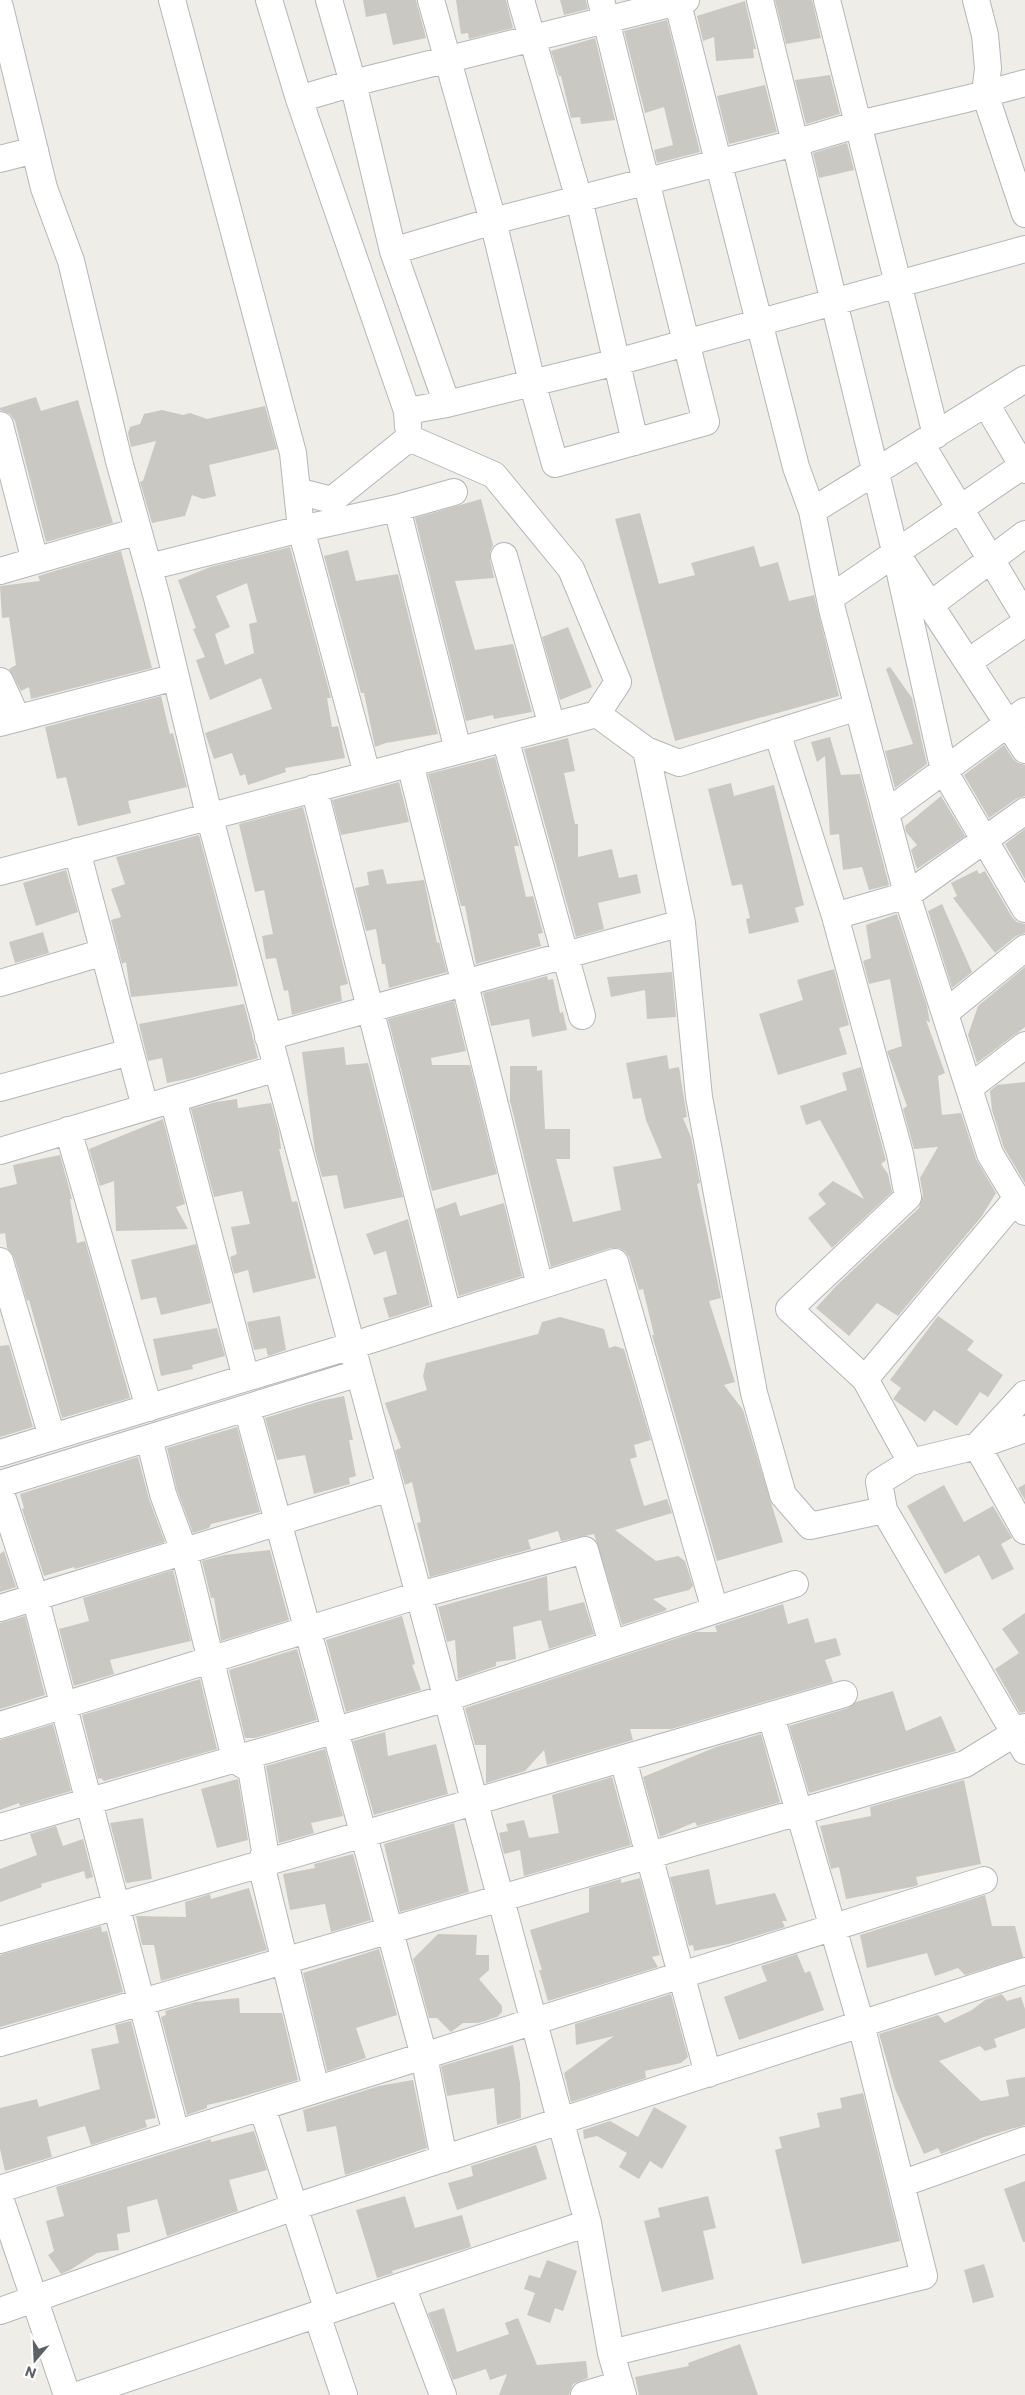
<svg xmlns="http://www.w3.org/2000/svg" width="1025" height="2395" font-family="Commissioner,sans-serif">
<style>
.building{fill:#cac8c3;fill-rule:evenodd}
.lines{fill:none;stroke-linecap:round;stroke-linejoin:round}
.minor-casing{stroke:#b4b6b9;stroke-width:28}
.minor{stroke:#fff;stroke-width:26}
</style>
<rect width="100%" height="100%" fill="#eeede7"/>
<path class="building" d="M 363,0 L 416,0 L 426,38 L 393,45 L 386,13 L 366,17 Z
M 456,0 L 506,0 L 513,28 L 469,39 L 468,33 L 461,34 Z
M 560,0 L 586,0 L 588,9 L 564,15 Z
M 775,0 L 812,0 L 821,38 L 786,44 Z
M 745,1 L 756,49 L 753,49 L 754,58 L 716,61 L 714,37 L 703,41 L 697,16 Z
M 667,20 L 700,152 L 657,163 L 654,150 L 673,145 L 664,107 L 645,113 L 624,31 Z
M 595,38 L 615,120 L 581,124 L 580,117 L 571,118 L 561,76 L 559,76 L 551,51 Z
M 830,75 L 840,114 L 806,124 L 795,80 Z
M 765,85 L 777,132 L 729,144 L 717,96 Z
M 847,143 L 854,170 L 819,178 L 813,153 Z
M 36,397 L 41,411 L 78,400 L 113,523 L 46,542 L 15,421 L 10,414 L 0,410 L 0,408 Z
M 265,406 L 277,449 L 209,465 L 216,496 L 203,499 L 192,495 L 185,516 L 152,523 L 140,482 L 143,481 L 156,441 L 131,447 L 128,433 L 130,427 L 140,424 L 144,414 L 162,410 L 183,415 L 190,413 L 207,419 Z
M 481,499 L 493,545 L 490,552 L 490,560 L 494,578 L 455,581 L 475,650 L 513,644 L 532,712 L 494,719 L 493,715 L 466,721 L 415,518 Z
M 640,513 L 659,584 L 695,575 L 691,563 L 754,546 L 760,567 L 778,562 L 789,601 L 814,595 L 839,696 L 675,741 L 615,519 Z
M 290,547 L 331,698 L 327,698 L 332,727 L 338,726 L 345,758 L 285,768 L 286,772 L 248,785 L 245,774 L 240,776 L 232,753 L 214,759 L 205,733 L 272,709 L 261,678 L 210,700 L 196,660 L 205,657 L 193,629 L 196,628 L 178,580 L 210,567 ZM 247,583 L 257,622 L 249,624 L 254,653 L 225,665 L 215,634 L 230,627 L 216,596 Z
M 348,550 L 356,581 L 398,574 L 438,734 L 386,743 L 375,747 L 364,693 L 361,693 L 324,556 Z
M 121,551 L 152,668 L 31,699 L 29,687 L 21,691 L 9,669 L 16,665 L 9,617 L 2,618 L 0,586 L 40,581 L 38,576 Z
M 568,627 L 592,687 L 560,700 L 542,637 Z
M 890,667 L 912,698 L 927,764 L 895,788 L 885,751 L 913,744 L 886,669 Z
M 161,696 L 170,734 L 173,733 L 187,787 L 128,801 L 131,813 L 78,826 L 66,777 L 57,779 L 45,727 Z
M 830,737 L 841,775 L 860,774 L 889,885 L 869,890 L 862,867 L 843,870 L 839,834 L 830,835 L 825,756 L 817,762 L 811,742 Z
M 568,738 L 575,771 L 564,773 L 575,824 L 578,824 L 578,857 L 612,849 L 619,878 L 637,874 L 641,893 L 598,903 L 604,929 L 576,937 L 524,749 Z
M 1004,745 L 1013,759 L 1018,763 L 1025,765 L 1025,796 L 1016,799 L 989,818 L 964,775 Z
M 495,757 L 519,846 L 514,846 L 526,897 L 533,896 L 543,933 L 538,934 L 541,946 L 476,964 L 465,906 L 461,906 L 428,774 Z
M 399,782 L 409,822 L 341,835 L 332,800 Z
M 731,783 L 734,796 L 774,785 L 804,905 L 795,908 L 799,922 L 749,934 L 746,919 L 750,918 L 742,884 L 732,886 L 708,789 Z
M 941,796 L 965,836 L 917,869 L 911,850 L 917,845 L 906,832 L 905,826 Z
M 303,807 L 348,984 L 340,986 L 342,1001 L 292,1015 L 288,990 L 284,991 L 276,958 L 266,959 L 262,936 L 273,934 L 264,890 L 255,892 L 239,824 Z
M 1025,829 L 1025,879 L 1005,844 Z
M 199,835 L 236,975 L 238,986 L 131,997 L 126,962 L 122,964 L 111,920 L 121,917 L 111,889 L 125,884 L 116,857 Z
M 383,869 L 387,884 L 424,880 L 437,943 L 439,942 L 447,972 L 389,988 L 385,964 L 382,964 L 376,929 L 366,931 L 355,888 L 369,885 L 367,872 Z
M 66,870 L 78,912 L 36,926 L 23,883 Z
M 977,870 L 979,874 L 985,871 L 1012,917 L 1017,922 L 1025,924 L 1025,933 L 1016,936 L 995,953 L 953,898 L 957,896 L 951,883 Z
M 942,904 L 972,972 L 952,988 L 928,911 Z
M 897,914 L 927,1006 L 930,1023 L 926,1020 L 945,1073 L 938,1076 L 942,1115 L 961,1113 L 976,1159 L 996,1193 L 982,1216 L 898,1316 L 877,1303 L 849,1336 L 816,1308 L 837,1285 L 919,1208 L 923,1195 L 920,1178 L 938,1147 L 914,1149 L 903,1109 L 907,1106 L 887,1051 L 902,1046 L 890,979 L 869,984 L 863,961 L 871,958 L 866,925 Z
M 43,932 L 49,953 L 15,963 L 9,942 Z
M 1025,967 L 1025,1027 L 977,1063 L 968,1035 L 978,1006 Z
M 834,969 L 849,1025 L 839,1028 L 847,1054 L 778,1075 L 759,1014 L 803,1000 L 797,980 Z
M 672,972 L 676,1017 L 647,1019 L 645,990 L 611,997 L 607,977 Z
M 547,976 L 548,980 L 553,979 L 560,1013 L 563,1012 L 567,1030 L 532,1037 L 529,1019 L 491,1026 L 483,993 Z
M 454,1001 L 466,1051 L 431,1058 L 432,1065 L 470,1065 L 497,1174 L 432,1191 L 388,1019 Z
M 244,1004 L 258,1058 L 191,1078 L 167,1083 L 162,1058 L 148,1061 L 139,1024 Z
M 344,1047 L 346,1065 L 368,1063 L 403,1197 L 344,1209 L 337,1175 L 322,1177 L 315,1151 L 302,1052 Z
M 667,1055 L 669,1069 L 679,1067 L 687,1117 L 683,1118 L 691,1137 L 700,1183 L 697,1184 L 721,1298 L 709,1301 L 735,1382 L 724,1385 L 743,1410 L 783,1542 L 717,1561 L 652,1335 L 654,1335 L 643,1289 L 639,1290 L 629,1257 L 625,1251 L 619,1248 L 611,1248 L 551,1267 L 510,1101 L 510,1066 L 537,1066 L 537,1071 L 542,1070 L 545,1129 L 570,1129 L 570,1159 L 556,1159 L 573,1222 L 621,1210 L 613,1167 L 662,1158 L 646,1120 L 641,1098 L 633,1099 L 626,1063 Z
M 861,1067 L 885,1157 L 886,1160 L 881,1164 L 888,1174 L 892,1192 L 832,1248 L 808,1218 L 826,1204 L 818,1194 L 833,1181 L 864,1199 L 820,1120 L 806,1125 L 800,1106 L 847,1090 L 842,1073 Z
M 1025,1082 L 1025,1183 L 1004,1148 L 992,1110 L 990,1091 L 997,1085 Z
M 237,1099 L 238,1108 L 271,1103 L 279,1132 L 281,1149 L 279,1149 L 292,1202 L 297,1201 L 316,1278 L 253,1293 L 248,1270 L 234,1274 L 230,1257 L 237,1254 L 231,1227 L 250,1224 L 242,1191 L 214,1197 L 191,1109 L 216,1102 Z
M 163,1119 L 185,1204 L 176,1207 L 188,1229 L 116,1231 L 114,1181 L 100,1186 L 89,1149 Z
M 60,1155 L 72,1199 L 70,1199 L 77,1243 L 85,1241 L 130,1398 L 62,1418 L 29,1300 L 27,1301 L 14,1257 L 7,1248 L 5,1233 L 0,1234 L 0,1188 L 17,1184 L 13,1165 Z
M 456,1202 L 460,1216 L 504,1203 L 522,1276 L 459,1296 L 436,1209 Z
M 408,1219 L 430,1305 L 389,1318 L 383,1298 L 397,1294 L 386,1251 L 374,1255 L 366,1234 Z
M 196,1244 L 211,1303 L 161,1315 L 156,1297 L 141,1300 L 131,1260 Z
M 280,1316 L 286,1350 L 268,1356 L 266,1348 L 254,1350 L 247,1322 Z
M 938,1316 L 974,1341 L 967,1350 L 1003,1375 L 988,1397 L 980,1392 L 957,1426 L 934,1410 L 925,1422 L 893,1399 L 901,1388 L 890,1380 Z
M 560,1317 L 604,1329 L 609,1348 L 615,1346 L 624,1349 L 651,1440 L 634,1445 L 637,1457 L 630,1459 L 644,1506 L 667,1499 L 672,1513 L 615,1530 L 656,1561 L 678,1556 L 685,1561 L 693,1586 L 689,1590 L 653,1599 L 667,1609 L 665,1611 L 622,1625 L 594,1534 L 561,1541 L 558,1531 L 528,1540 L 531,1549 L 430,1577 L 417,1523 L 421,1522 L 412,1482 L 405,1485 L 395,1450 L 401,1448 L 385,1403 L 427,1390 L 423,1376 L 426,1363 L 538,1334 L 542,1322 Z
M 217,1328 L 225,1356 L 192,1365 L 193,1369 L 161,1376 L 153,1339 Z
M 9,1345 L 33,1427 L 0,1437 L 0,1346 Z
M 344,1396 L 353,1440 L 349,1440 L 356,1476 L 349,1478 L 350,1484 L 314,1494 L 305,1455 L 277,1460 L 265,1418 L 320,1401 Z
M 237,1427 L 260,1512 L 211,1524 L 209,1528 L 193,1533 L 177,1490 L 167,1448 Z
M 138,1457 L 149,1499 L 165,1542 L 75,1569 L 74,1567 L 44,1576 L 22,1509 L 24,1508 L 20,1494 Z
M 1025,1484 L 1025,1500 L 1018,1488 Z
M 944,1485 L 964,1522 L 993,1506 L 1012,1538 L 1001,1544 L 1014,1569 L 992,1580 L 979,1555 L 945,1574 L 907,1506 Z
M 270,1550 L 289,1620 L 221,1641 L 214,1598 L 211,1598 L 202,1561 L 224,1555 Z
M 4,1551 L 16,1587 L 0,1592 L 0,1554 Z
M 173,1570 L 191,1641 L 110,1660 L 114,1674 L 74,1686 L 59,1629 L 89,1621 L 83,1598 Z
M 547,1576 L 549,1611 L 584,1602 L 594,1634 L 549,1649 L 541,1620 L 513,1627 L 516,1659 L 496,1662 L 496,1666 L 458,1679 L 455,1640 L 447,1642 L 438,1607 Z
M 783,1604 L 788,1624 L 808,1618 L 815,1643 L 836,1638 L 841,1655 L 825,1660 L 833,1682 L 671,1729 L 630,1729 L 633,1740 L 547,1765 L 544,1750 L 525,1771 L 486,1783 L 486,1745 L 475,1745 L 465,1708 L 696,1632 L 717,1632 L 715,1626 Z
M 1025,1613 L 1025,1712 L 1020,1713 L 995,1669 L 1019,1653 L 1002,1629 Z
M 25,1616 L 45,1695 L 0,1709 L 0,1623 Z
M 402,1616 L 415,1664 L 412,1665 L 421,1690 L 346,1712 L 326,1640 Z
M 297,1649 L 317,1720 L 255,1738 L 245,1738 L 229,1670 Z
M 200,1679 L 217,1749 L 104,1781 L 101,1778 L 98,1779 L 82,1715 Z
M 893,1691 L 906,1731 L 941,1716 L 956,1751 L 809,1793 L 789,1726 L 848,1708 L 856,1702 Z
M 53,1724 L 71,1791 L 20,1806 L 19,1803 L 0,1810 L 0,1740 Z
M 385,1732 L 388,1756 L 436,1744 L 448,1794 L 374,1815 L 353,1741 Z
M 761,1734 L 780,1802 L 697,1826 L 695,1822 L 660,1837 L 643,1777 L 716,1747 Z
M 325,1749 L 343,1816 L 311,1823 L 314,1833 L 279,1843 L 266,1766 Z
M 612,1777 L 631,1845 L 524,1876 L 520,1850 L 504,1854 L 499,1833 L 508,1831 L 506,1824 L 524,1820 L 529,1838 L 559,1833 L 552,1795 Z
M 238,1779 L 248,1840 L 217,1848 L 201,1789 Z
M 964,1780 L 981,1864 L 916,1877 L 918,1885 L 912,1887 L 846,1899 L 839,1867 L 831,1869 L 820,1826 L 871,1816 L 870,1807 Z
M 143,1818 L 152,1879 L 126,1883 L 110,1823 Z
M 454,1823 L 469,1892 L 400,1912 L 384,1844 Z
M 56,1826 L 63,1846 L 83,1839 L 93,1877 L 86,1879 L 84,1871 L 41,1884 L 42,1887 L 0,1902 L 0,1869 L 37,1855 L 30,1834 Z
M 353,1854 L 371,1920 L 331,1932 L 325,1904 L 290,1910 L 283,1874 L 315,1868 L 314,1864 Z
M 709,1869 L 716,1905 L 775,1893 L 787,1921 L 782,1921 L 785,1927 L 729,1944 L 694,1951 L 693,1945 L 689,1946 L 670,1877 Z
M 640,1878 L 660,1955 L 652,1957 L 658,1967 L 548,2001 L 539,1970 L 542,1970 L 530,1930 L 589,1912 L 589,1888 L 621,1879 L 621,1883 Z
M 249,1888 L 267,1950 L 161,1981 L 154,1945 L 142,1945 L 136,1916 L 186,1917 L 185,1902 L 210,1894 L 211,1899 Z
M 985,1895 L 992,1926 L 1015,1926 L 1023,1957 L 965,1975 L 958,1968 L 935,1976 L 927,1953 L 867,1968 L 860,1935 Z
M 101,1926 L 102,1932 L 107,1931 L 123,1992 L 0,2027 L 0,1955 Z
M 438,1934 L 477,1935 L 476,1955 L 489,1955 L 489,1970 L 479,1979 L 502,2006 L 502,2012 L 497,2017 L 478,2023 L 463,2023 L 451,2032 L 437,2018 L 429,2018 L 413,1959 Z
M 379,1949 L 397,2015 L 356,2028 L 366,2058 L 327,2071 L 303,1973 Z
M 797,1954 L 805,1973 L 810,1971 L 824,2010 L 739,2040 L 724,1997 L 767,1981 L 761,1966 Z
M 671,1994 L 688,2057 L 681,2063 L 645,2071 L 646,2078 L 571,2102 L 564,2073 L 614,2036 L 576,2045 L 575,2024 Z
M 1002,1994 L 1007,2001 L 1021,1997 L 1025,2009 L 1025,2028 L 994,2039 L 997,2047 L 985,2051 L 980,2046 L 939,2061 L 981,2101 L 1009,2096 L 1006,2080 L 1025,2077 L 1025,2125 L 984,2137 L 941,2154 L 938,2148 L 924,2154 L 895,2089 L 879,2034 L 938,2015 L 945,2023 L 972,2010 L 985,2000 Z
M 239,1998 L 240,2013 L 282,2013 L 298,2080 L 238,2098 L 207,2105 L 207,2108 L 187,2115 L 161,2017 L 166,2015 L 165,2011 L 196,2002 Z
M 131,2021 L 156,2118 L 145,2120 L 147,2127 L 91,2145 L 85,2126 L 47,2137 L 52,2157 L 5,2171 L 0,2149 L 0,2108 L 37,2099 L 39,2107 L 100,2089 L 91,2049 L 119,2043 L 115,2025 Z
M 513,2045 L 520,2083 L 521,2118 L 497,2125 L 494,2088 L 447,2096 L 441,2066 Z
M 413,2080 L 427,2148 L 345,2175 L 336,2126 L 307,2132 L 303,2110 L 379,2086 Z
M 863,2093 L 900,2241 L 802,2264 L 775,2150 L 782,2148 L 779,2137 L 820,2127 L 817,2113 L 842,2108 L 840,2098 Z
M 654,2107 L 687,2126 L 662,2169 L 650,2161 L 639,2179 L 619,2167 L 627,2153 L 597,2136 L 584,2139 L 583,2130 L 610,2121 L 638,2137 Z
M 254,2131 L 267,2170 L 229,2180 L 238,2211 L 167,2236 L 157,2199 L 127,2207 L 130,2232 L 117,2234 L 119,2250 L 97,2253 L 70,2270 L 61,2274 L 48,2255 L 54,2251 L 46,2221 L 64,2216 L 56,2187 L 211,2139 L 211,2142 Z
M 536,2145 L 547,2179 L 457,2210 L 448,2183 L 473,2176 L 471,2166 Z
M 1025,2181 L 1025,2242 L 1023,2242 L 1004,2189 Z
M 405,2196 L 415,2228 L 462,2215 L 471,2247 L 392,2271 L 393,2273 L 377,2278 L 356,2210 Z
M 708,2196 L 716,2228 L 703,2231 L 714,2279 L 662,2292 L 644,2221 L 660,2217 L 658,2208 Z
M 547,2260 L 577,2271 L 563,2311 L 555,2308 L 550,2323 L 527,2315 L 535,2293 L 524,2289 L 529,2275 L 540,2278 Z
M 984,2264 L 994,2297 L 973,2303 L 964,2270 Z
M 444,2308 L 457,2352 L 509,2334 L 505,2323 L 518,2318 L 537,2365 L 586,2361 L 588,2378 L 573,2384 L 569,2395 L 499,2395 L 507,2374 L 490,2380 L 486,2369 L 453,2380 L 428,2313 Z
M 740,2344 L 758,2395 L 639,2395 L 635,2377 L 689,2366 L 688,2363 Z"/>
<g class="lines">
<defs>
<path id="minor" d="M 172,0 L 293,453 L 301,529 L 367,774
M 269,0 L 299,99 L 407,411 L 408,427
M 329,0 L 353,83 L 393,251 L 447,404
M 431,0 L 493,221 L 532,382 L 555,464 L 706,422 L 601,0
M 521,0 L 579,199 L 635,442
M 677,0 L 796,467 L 812,511 L 832,609 L 910,905 L 990,1154 L 1025,1212
M 760,0 L 895,551 L 944,771 L 1025,909
M 827,0 L 936,435
M 976,0 L 985,35 L 988,68 L 985,94 L 1025,214
M 0,7 L 44,188 L 71,261 L 119,461 L 157,598 L 209,815 L 588,2223 L 611,2353 L 623,2395
M 299,99 L 353,83 L 686,0
M 0,159 L 35,150
M 393,251 L 493,221 L 795,143 L 859,124 L 966,99 L 1025,83
M 986,404 L 1025,470
M 407,411 L 447,404 L 617,362 L 1025,249
M 0,425 L 35,561
M 921,444 L 1025,616
M 297,491 L 332,500 L 409,438 L 494,475 L 571,569 L 618,682 L 597,714 L 646,750 L 682,923 L 699,1097 L 754,1393 L 783,1495 L 810,1526 L 884,1510 L 879,1482 L 911,1462 L 865,1379 L 789,1309 L 908,1197 L 900,1154 L 835,916 L 907,895 L 1025,811
M 397,508 L 458,750
M 812,511 L 1025,379
M 504,556 L 552,726
M 904,565 L 1025,750
M 149,567 L 301,529 L 397,508 L 454,492
M 0,571 L 138,531
M 830,598 L 1025,464
M 930,605 L 1025,534
M 968,662 L 1025,623
M 0,681 L 17,718
M 0,723 L 176,677
M 777,732 L 835,916
M 505,738 L 582,1016
M 646,750 L 679,763 L 858,707
M 410,763 L 540,1286
M 314,788 L 448,1315
M 886,813 L 1025,711
M 77,851 L 145,1107
M 0,872 L 597,714
M 0,983 L 104,952
M 945,1013 L 1025,948
M 268,1037 L 682,923
M 0,1088 L 130,1052
M 969,1088 L 1025,1045
M 173,1099 L 246,1378
M 68,1130 L 149,1408
M 0,1151 L 277,1068
M 0,1261 L 52,1437
M 865,1379 L 1017,1198
M 1025,1394 L 977,1446 L 1025,1531
M 247,1408 L 424,2056 L 444,2159
M 149,1438 L 163,1494 L 184,1551 L 235,1759 L 243,1765 L 250,1762 L 265,1851 L 261,1864 L 316,2089
M 0,1453 L 351,1346 L 615,1262 L 715,1610
M 911,1462 L 977,1446 L 1025,1429
M 0,1484 L 359,1373
M 0,1490 L 35,1597 L 176,2133
M 884,1510 L 1025,1751
M 0,1608 L 389,1488
M 0,1725 L 419,1595 L 585,1550 L 612,1644
M 623,1759 L 708,2074
M 0,1827 L 447,1698 L 795,1584
M 0,1940 L 844,1694
M 0,2043 L 965,1764 L 1025,1727
M 262,2107 L 328,2311
M 901,2184 L 1025,2140
M 0,2189 L 984,1880
M 0,2198 L 67,2395
M 402,2286 L 443,2395
M 0,2311 L 294,2207 L 1025,1971
M 317,2315 L 344,2395
M 611,2353 L 924,2276 L 861,2024 L 771,1716
M 78,2395 L 588,2223
M 584,2395 L 620,2384"/>
</defs>
<use href="#minor" class="minor-casing"/>
<use href="#minor" class="minor"/>
</g>
<g transform="translate(35 2360) rotate(199)" stroke="#ffffff" stroke-width="4" paint-order="stroke">
<path d="M0-4L9 19L0 12L-9 19Z" fill="#5e6165"/>
<text y="-8" font-size="14" font-weight="bold" text-anchor="middle" fill="#5e6165">N</text>
</g>
</svg>
